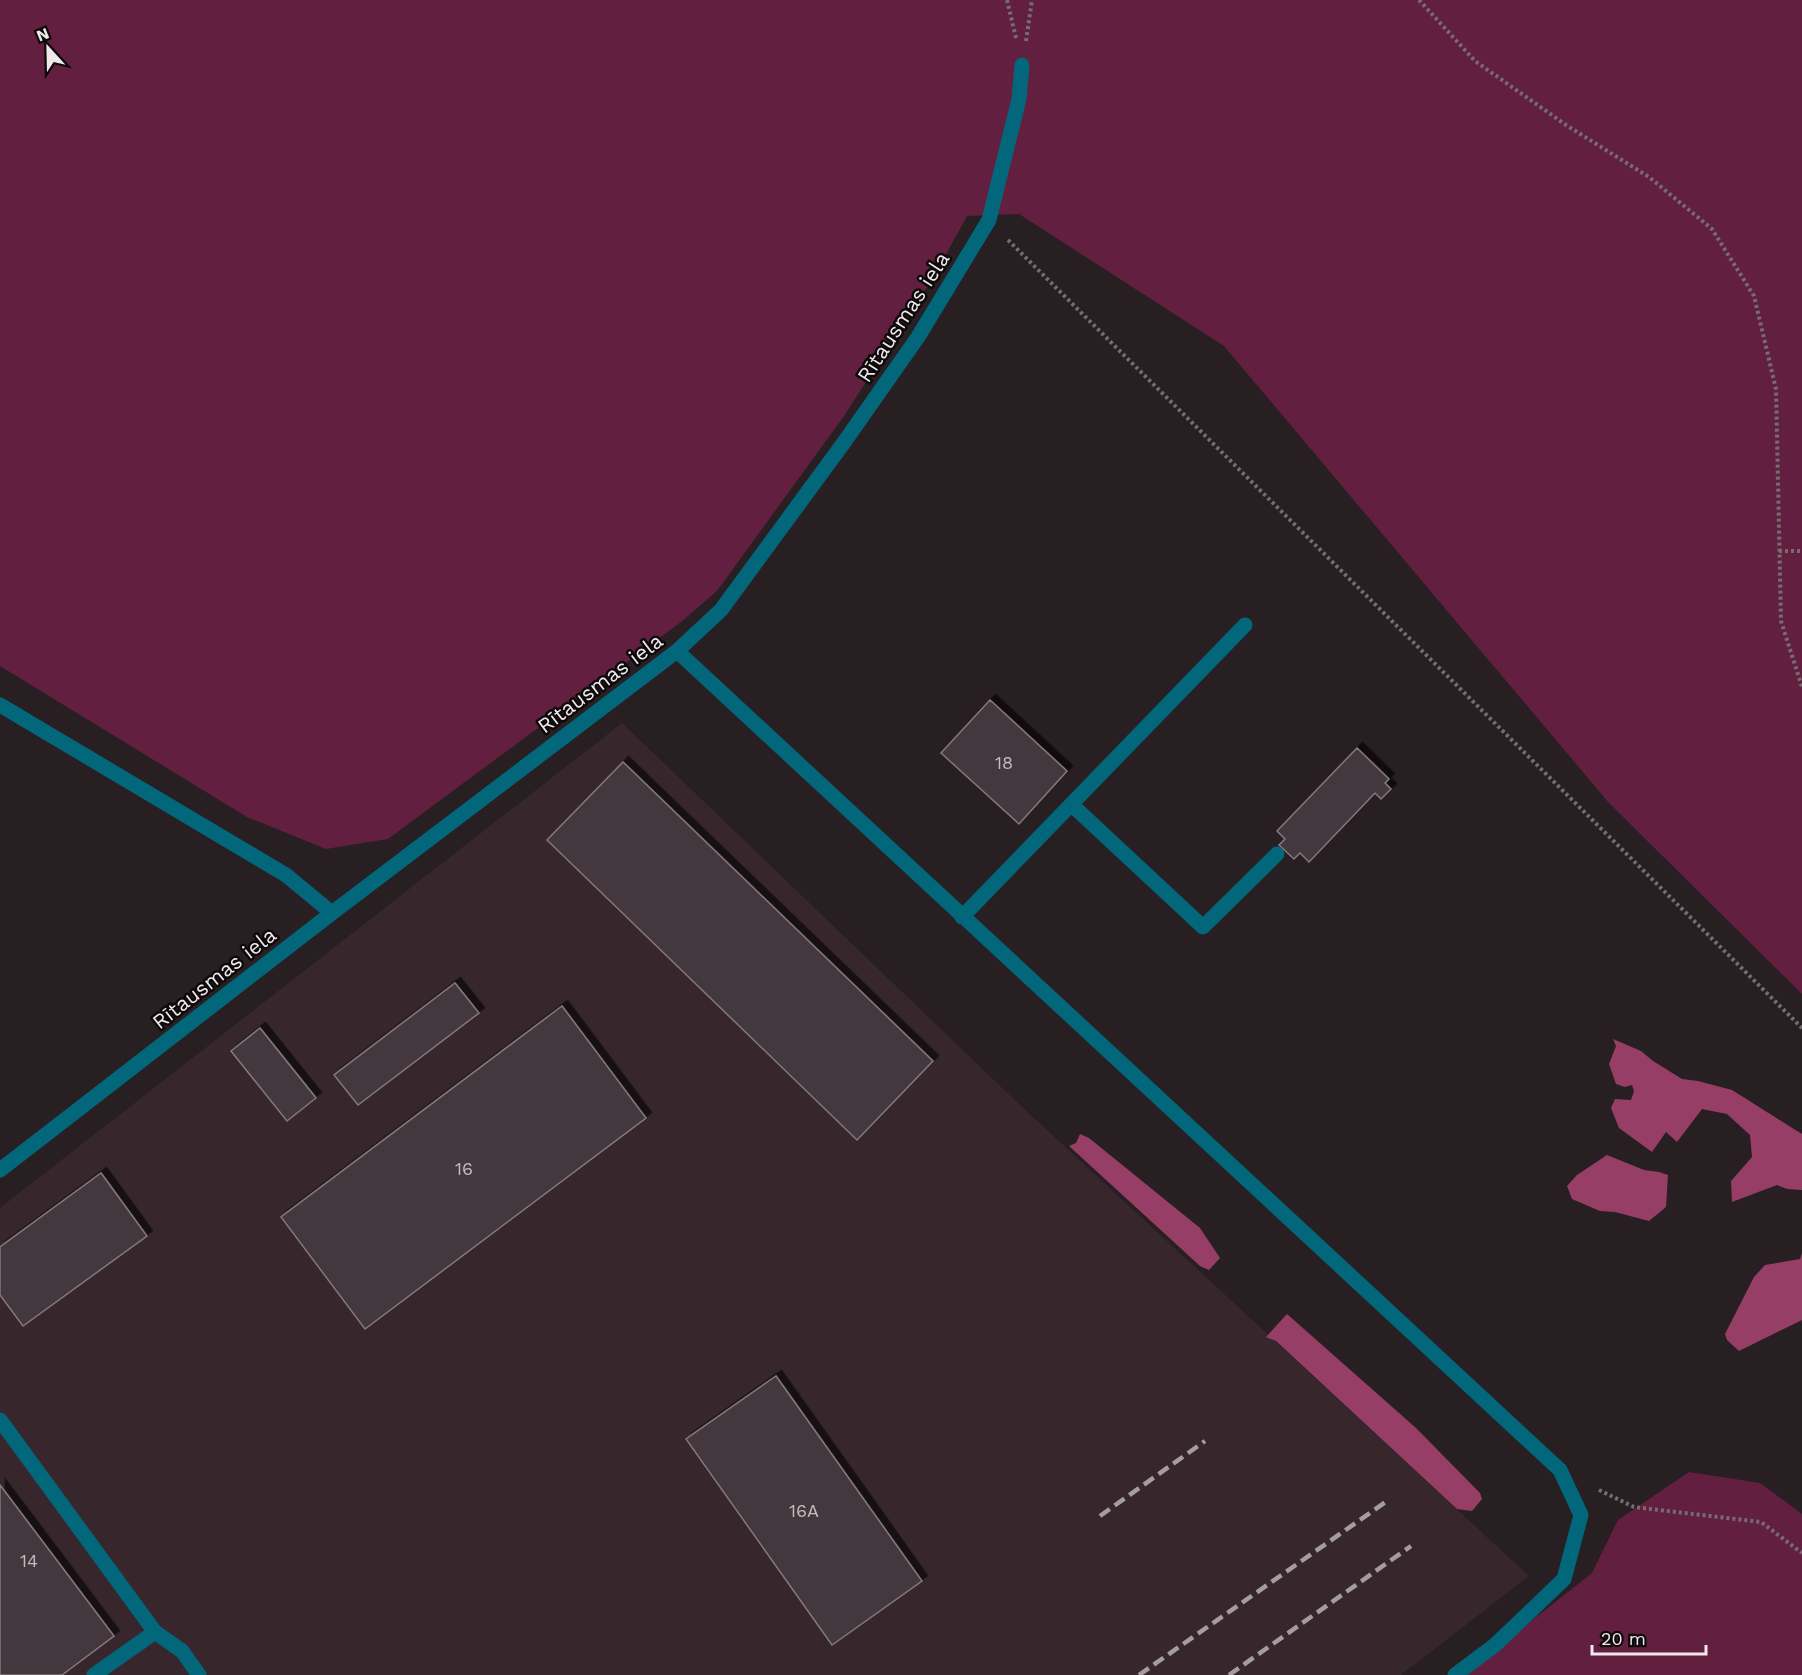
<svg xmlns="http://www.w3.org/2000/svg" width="1802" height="1675" font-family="'Work Sans',sans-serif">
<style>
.built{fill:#37272d}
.green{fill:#631f3f}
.water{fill:#973e67}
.building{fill:#43393c;stroke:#83787c;stroke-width:1.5;filter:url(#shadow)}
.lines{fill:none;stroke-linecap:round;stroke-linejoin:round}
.path{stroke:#756d70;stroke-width:4;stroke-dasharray:3 3;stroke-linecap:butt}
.minor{stroke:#03677c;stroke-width:15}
.rail{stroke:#a49d9f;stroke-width:4.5;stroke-dasharray:12 6;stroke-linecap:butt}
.labels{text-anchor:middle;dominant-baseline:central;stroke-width:5;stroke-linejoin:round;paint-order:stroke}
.number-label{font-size:18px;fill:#c4bdbf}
.street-label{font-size:21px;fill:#efe9eb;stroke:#0e0a0b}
</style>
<defs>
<filter id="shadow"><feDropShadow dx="5.5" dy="-5.5" stdDeviation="0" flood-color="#0009"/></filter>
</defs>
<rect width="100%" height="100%" fill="#281f22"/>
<path class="built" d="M 622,723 L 1021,1106 L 1529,1576 L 1401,1675 L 0,1675 L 0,1208 Z"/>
<path class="green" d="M 0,0 L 1802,0 L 1802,994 L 1609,803 L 1224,346 L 1019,214 L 967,216 L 933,278 L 844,416 L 717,591 L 681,622 L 388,839 L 326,849 L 247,817 L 0,666 Z
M 1689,1472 L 1760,1483 L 1802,1514 L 1802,1675 L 1463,1675 L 1592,1573 L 1618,1520 Z"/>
<path class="water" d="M 1613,1039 L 1641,1051 L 1653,1061 L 1682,1079 L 1698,1081 L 1732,1090 L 1802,1134 L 1802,1190 L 1787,1189 L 1777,1185 L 1732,1202 L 1731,1181 L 1752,1157 L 1750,1135 L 1727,1114 L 1702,1109 L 1677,1142 L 1666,1132 L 1652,1152 L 1619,1128 L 1611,1108 L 1615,1099 L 1631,1100 L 1634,1091 L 1632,1085 L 1625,1087 L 1616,1084 L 1609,1064 L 1616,1046 Z
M 1080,1134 L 1089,1138 L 1200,1228 L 1220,1258 L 1209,1270 L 1200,1266 L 1069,1146 L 1076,1143 Z
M 1607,1155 L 1644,1170 L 1659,1172 L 1668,1175 L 1666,1207 L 1649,1221 L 1615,1212 L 1600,1211 L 1572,1199 L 1567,1186 L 1577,1175 Z
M 1802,1253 L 1802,1320 L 1739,1351 L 1727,1340 L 1725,1334 L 1754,1277 L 1765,1265 L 1800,1259 Z
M 1287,1314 L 1416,1428 L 1480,1493 L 1482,1499 L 1472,1511 L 1457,1509 L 1276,1341 L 1266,1337 Z"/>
<path class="building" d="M 990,700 L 1067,771 L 1019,824 L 941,753 Z
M 1357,748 L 1389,779 L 1385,783 L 1391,789 L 1381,799 L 1375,793 L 1309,862 L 1300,853 L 1294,859 L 1279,845 L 1285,839 L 1277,831 Z
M 623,762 L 933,1061 L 857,1140 L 547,840 Z
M 455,983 L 479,1013 L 358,1105 L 334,1075 Z
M 562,1006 L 646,1118 L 365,1329 L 281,1217 Z
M 260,1028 L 316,1098 L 287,1121 L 231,1051 Z
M 101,1173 L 147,1236 L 23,1326 L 0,1295 L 0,1247 Z
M 776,1376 L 922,1581 L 832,1645 L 686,1439 Z
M 0,1485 L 114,1636 L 62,1675 L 0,1675 Z"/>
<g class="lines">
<path class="path" d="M 1007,0 L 1016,38
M 1419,0 L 1475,61 L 1566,125 L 1649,177 L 1712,229 L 1754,296 L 1776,389 L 1781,621 L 1802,687
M 1026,41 L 1032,0
M 1008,240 L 1802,1028
M 1779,551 L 1802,551
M 1599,1490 L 1634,1507 L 1761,1522 L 1802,1553"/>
<path class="minor" d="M 677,651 L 1560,1470 L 1581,1515 L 1564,1579 L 1495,1645 L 1455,1675
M 0,705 L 286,875 L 332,913
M 1072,805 L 1203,927 L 1277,854
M 962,917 L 1245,625
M 0,1170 L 332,913 L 677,651 L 721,610 L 845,441 L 918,337 L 989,220 L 1019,99 L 1022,65
M 0,1420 L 155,1632 L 94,1675
M 155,1632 L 182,1651 L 199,1675"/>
<path class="rail" d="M 1100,1516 L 1205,1441
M 1139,1675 L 1387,1501
M 1229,1675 L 1411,1546"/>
</g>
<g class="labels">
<g class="number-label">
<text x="1004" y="762">18</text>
<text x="464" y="1168">16</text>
<text x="804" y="1510">16A</text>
<text x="29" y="1560">14</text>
</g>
<g class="street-label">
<text transform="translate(903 317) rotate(-57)">Rītausmas iela</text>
<text transform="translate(600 683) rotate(-37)">Rītausmas iela</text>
<text transform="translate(214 978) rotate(-38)">Rītausmas iela</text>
</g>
</g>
<g transform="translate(48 48) rotate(338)" stroke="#0e0a0b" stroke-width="4.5" paint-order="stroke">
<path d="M0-4.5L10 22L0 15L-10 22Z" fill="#efe9eb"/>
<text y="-9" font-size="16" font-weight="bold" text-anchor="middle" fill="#efe9eb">N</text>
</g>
<path d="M1592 1645v9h114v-9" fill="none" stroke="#efe9eb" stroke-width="3"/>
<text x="1601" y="1645" font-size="18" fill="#efe9eb" stroke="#0e0a0b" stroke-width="4.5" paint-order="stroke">20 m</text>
</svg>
